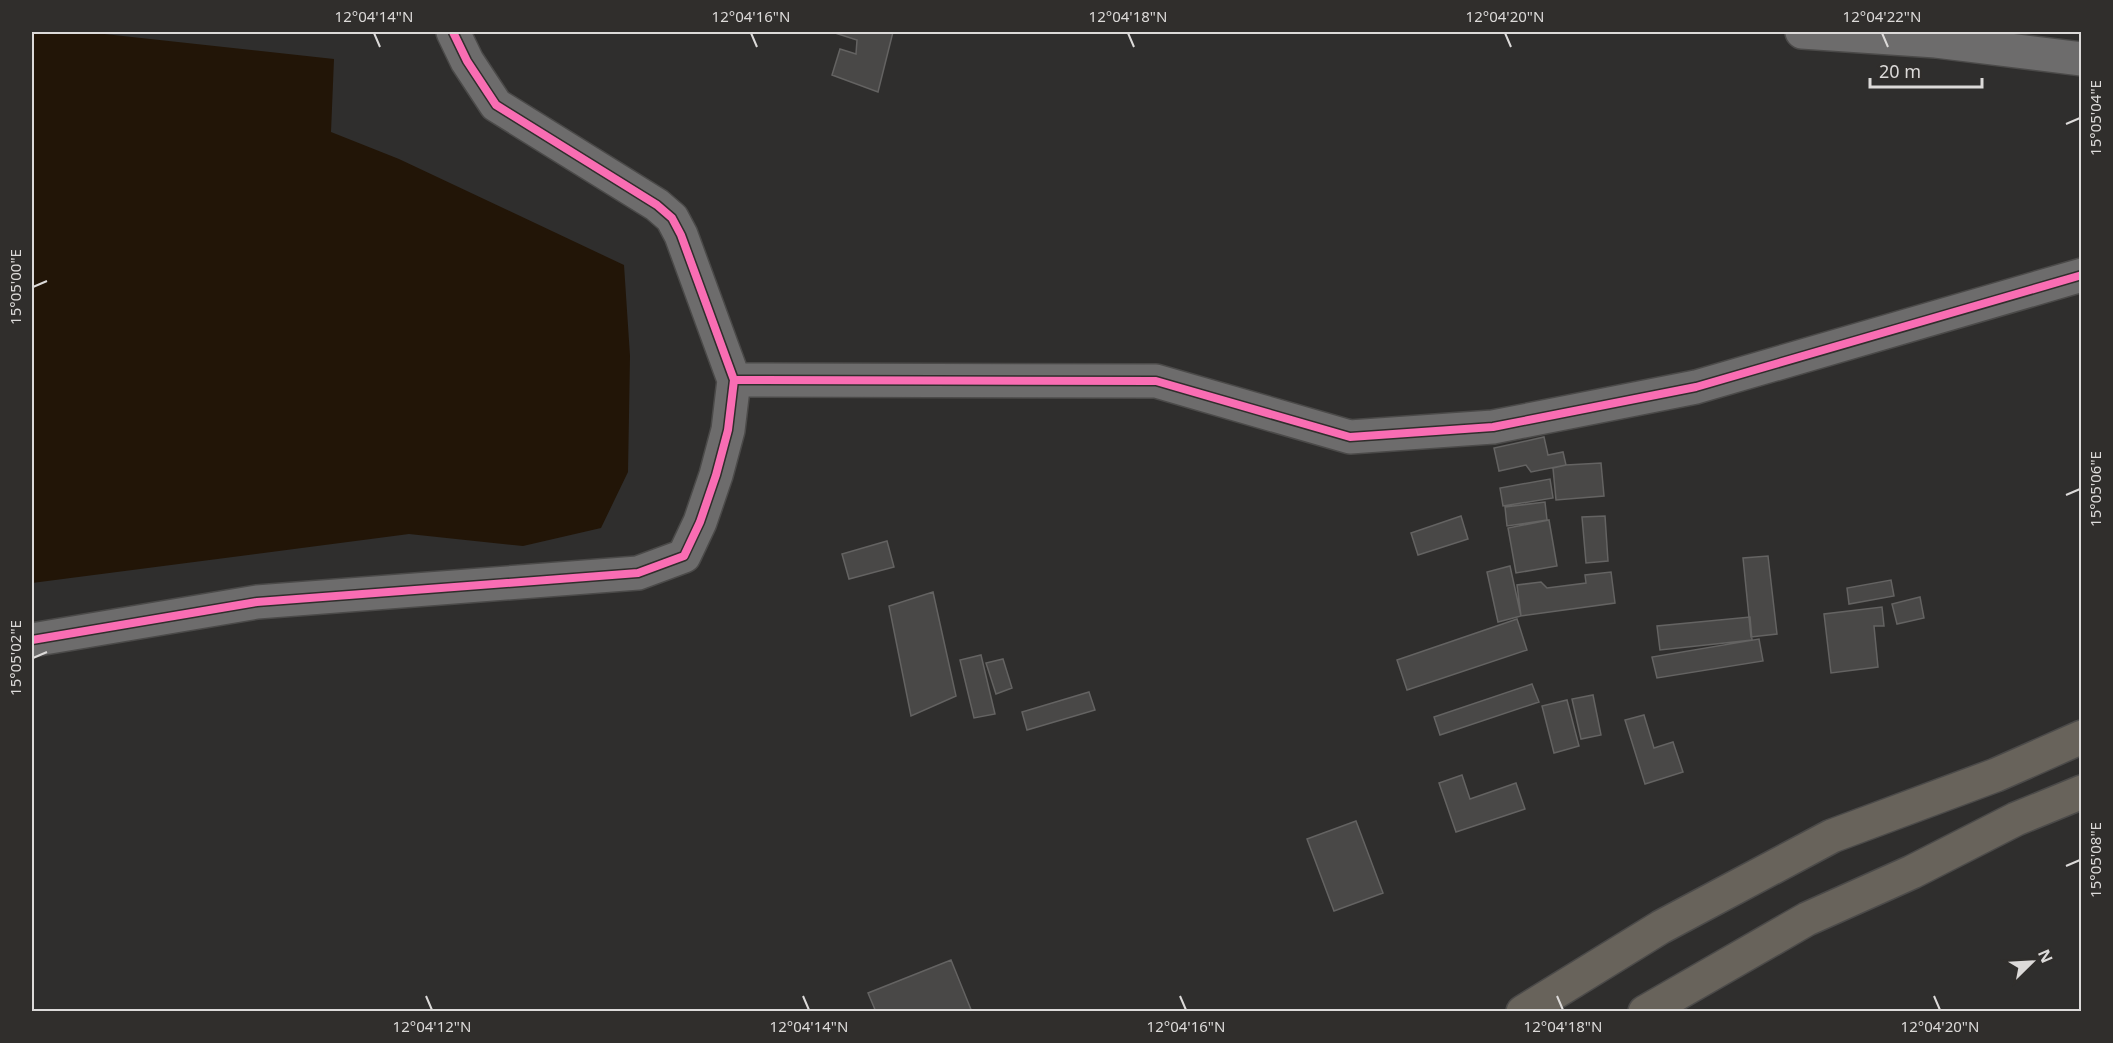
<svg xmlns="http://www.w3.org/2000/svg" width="2113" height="1043" font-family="'Noto Sans',sans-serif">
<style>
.water{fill:#221507}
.building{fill:#494847;stroke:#646362;stroke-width:1.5}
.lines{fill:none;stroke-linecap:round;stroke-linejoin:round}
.minor-casing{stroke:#4b4a49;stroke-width:36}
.primary-casing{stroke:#4b4a49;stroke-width:36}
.minor{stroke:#6d6c6c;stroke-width:33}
.primary{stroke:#68635b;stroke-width:33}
.cycleway-casing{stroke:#302e2c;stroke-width:11}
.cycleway{stroke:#f96db3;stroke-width:8}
.ticks{fill:none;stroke:#dcdad9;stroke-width:2}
.neatline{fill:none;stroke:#dcdad9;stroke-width:2}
.ticks-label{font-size:15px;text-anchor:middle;fill:#dcdad9}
</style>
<rect width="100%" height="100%" fill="#2f2e2d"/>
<path class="water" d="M 32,32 L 86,32 L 334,59 L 331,132 L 399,159 L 624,265 L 630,356 L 628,472 L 601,528 L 523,546 L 409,534 L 32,583 Z"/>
<path class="building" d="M 832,32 L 893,32 L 878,92 L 832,75 L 840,49 L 856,54 L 857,40 Z
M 1544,437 L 1548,455 L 1563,452 L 1566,465 L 1531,472 L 1526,465 L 1499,471 L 1494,448 Z
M 1601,463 L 1604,496 L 1556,500 L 1553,468 L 1566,465 Z
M 1550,479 L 1553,498 L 1503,506 L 1500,488 Z
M 1545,502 L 1547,520 L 1507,526 L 1505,507 Z
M 1461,516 L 1468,539 L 1418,555 L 1411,533 Z
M 1605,516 L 1608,561 L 1586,563 L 1582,517 Z
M 1549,520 L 1557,566 L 1516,573 L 1508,528 Z
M 887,541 L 894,567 L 849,579 L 842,554 Z
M 1768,556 L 1777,634 L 1751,637 L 1743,558 Z
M 1510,566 L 1521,616 L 1498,622 L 1487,572 Z
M 1611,572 L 1615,603 L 1521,616 L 1517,585 L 1541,582 L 1547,588 L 1586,583 L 1585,575 Z
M 1891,580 L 1894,596 L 1849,604 L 1847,588 Z
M 933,592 L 956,696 L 911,716 L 889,606 Z
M 1920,597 L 1924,618 L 1897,624 L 1892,604 Z
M 1882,607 L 1884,626 L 1874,626 L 1878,667 L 1831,673 L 1824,614 Z
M 1750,617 L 1752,640 L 1660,650 L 1657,626 Z
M 1517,619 L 1527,650 L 1407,690 L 1397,660 Z
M 1759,639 L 1763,661 L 1657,678 L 1652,657 Z
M 981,655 L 995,714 L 974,718 L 960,660 Z
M 1003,659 L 1012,688 L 996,694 L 986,663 Z
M 1532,684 L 1539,702 L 1440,735 L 1434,717 Z
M 1089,692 L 1095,710 L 1027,730 L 1022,712 Z
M 1593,695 L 1601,735 L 1581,739 L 1572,699 Z
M 1567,700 L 1579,746 L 1554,753 L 1542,706 Z
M 1644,715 L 1654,748 L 1673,742 L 1683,772 L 1645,784 L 1625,720 Z
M 1462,775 L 1470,799 L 1516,783 L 1525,809 L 1456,832 L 1439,783 Z
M 1356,821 L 1383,893 L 1334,911 L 1307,839 Z
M 951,960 L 972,1012 L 876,1012 L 868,993 Z"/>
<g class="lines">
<defs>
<path id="minor" d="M 1802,32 L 1936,41 L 2082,59
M 734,380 L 1156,381 L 1350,437 L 1493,427 L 1696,387 L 2082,275
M 32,640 L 257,602 L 638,573 L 684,556 L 700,522 L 716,475 L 728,430 L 734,380 L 681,235 L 672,218 L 657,205 L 496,105 L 467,61 L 453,32"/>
<path id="primary" d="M 1523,1012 L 1661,927 L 1832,836 L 1996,775 L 2082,737
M 1645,1012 L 1807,919 L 1912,872 L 2016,819 L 2082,792"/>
</defs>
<use href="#minor" class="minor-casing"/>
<use href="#primary" class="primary-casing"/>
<use href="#minor" class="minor"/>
<use href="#primary" class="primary"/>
<defs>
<path id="cycleway" d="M 734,380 L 1156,381 L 1350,437 L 1493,427 L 1696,387 L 2082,275
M 32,640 L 257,602 L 638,573 L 684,556 L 700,522 L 716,475 L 728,430 L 734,380 L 681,235 L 672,218 L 657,205 L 496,105 L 467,61 L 453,32"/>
</defs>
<use href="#cycleway" class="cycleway-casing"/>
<use href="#cycleway" class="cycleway"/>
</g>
<path class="ticks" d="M 374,33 L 380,47M 751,33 L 757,47M 1128,33 L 1134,47M 1505,33 L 1511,47M 1882,33 L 1888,47M 2066,124 L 2080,118M 33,287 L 47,281M 2066,495 L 2080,489M 33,658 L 47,652M 2066,866 L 2080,860M 426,996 L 432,1010M 803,996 L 809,1010M 1180,996 L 1186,1010M 1557,996 L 1563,1010M 1934,996 L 1940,1010"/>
<rect width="2113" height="1043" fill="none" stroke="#302e2c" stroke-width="66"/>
<g transform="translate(2032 962) rotate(66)" stroke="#302e2c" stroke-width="4.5" paint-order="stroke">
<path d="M0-4.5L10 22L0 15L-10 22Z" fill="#dcdad9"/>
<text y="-9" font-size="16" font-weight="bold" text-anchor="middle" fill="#dcdad9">N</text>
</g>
<path d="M1870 78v9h112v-9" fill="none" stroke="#dcdad9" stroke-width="3"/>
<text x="1879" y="78" font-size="18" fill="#dcdad9" stroke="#302e2c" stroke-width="4.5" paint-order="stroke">20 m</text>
<rect x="33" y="33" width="2047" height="977" class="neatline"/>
<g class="ticks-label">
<text x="374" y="22">12°04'14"N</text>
<text x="751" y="22">12°04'16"N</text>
<text x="1128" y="22">12°04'18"N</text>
<text x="1505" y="22">12°04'20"N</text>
<text x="1882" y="22">12°04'22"N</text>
<text transform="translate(2096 118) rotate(-90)" y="5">15°05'04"E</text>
<text transform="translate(16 287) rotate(-90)" y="5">15°05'00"E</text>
<text transform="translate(2096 489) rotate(-90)" y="5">15°05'06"E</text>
<text transform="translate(16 658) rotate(-90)" y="5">15°05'02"E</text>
<text transform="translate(2096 860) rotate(-90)" y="5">15°05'08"E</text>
<text x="432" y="1032">12°04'12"N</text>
<text x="809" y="1032">12°04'14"N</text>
<text x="1186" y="1032">12°04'16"N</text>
<text x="1563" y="1032">12°04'18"N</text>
<text x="1940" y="1032">12°04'20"N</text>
</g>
</svg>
